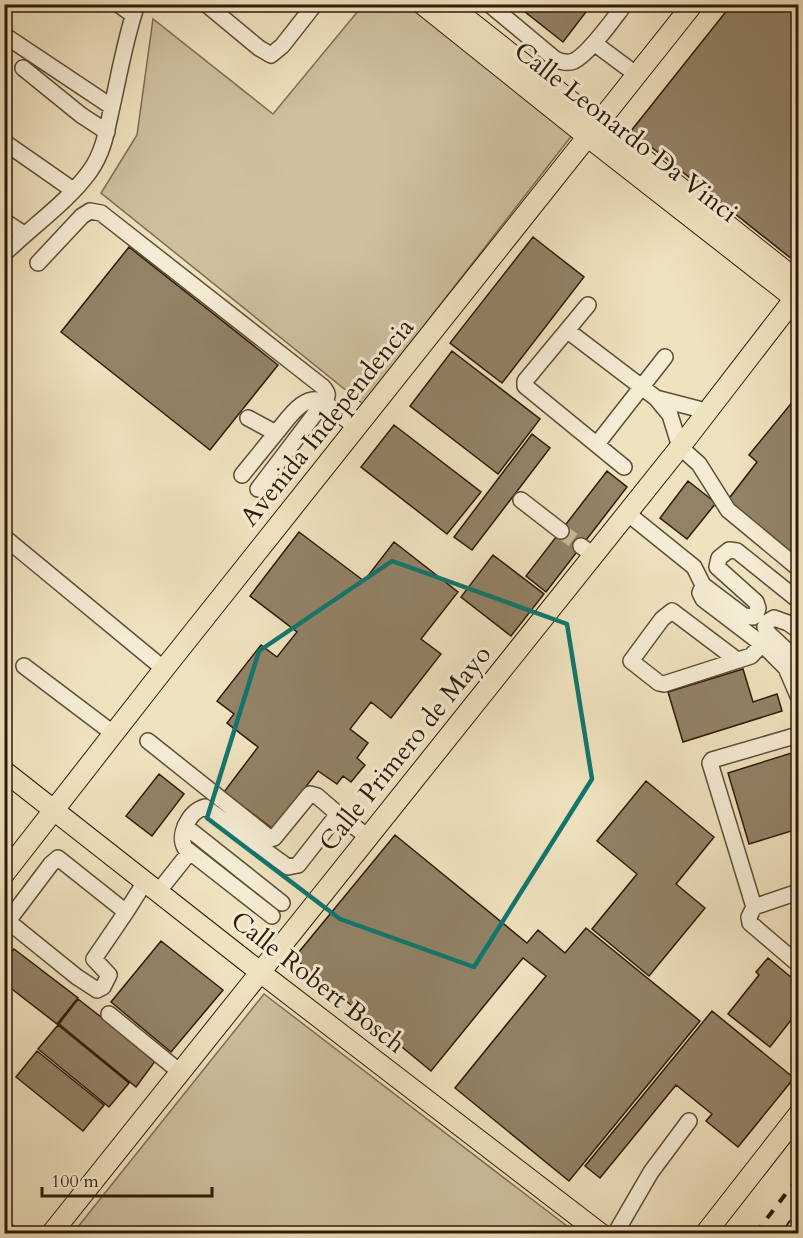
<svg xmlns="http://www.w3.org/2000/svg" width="803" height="1238" font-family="Cardo,serif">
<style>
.green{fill:#cec09f;stroke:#7e6e53;stroke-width:1.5}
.building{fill:#928266;stroke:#2e1b07;stroke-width:1.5}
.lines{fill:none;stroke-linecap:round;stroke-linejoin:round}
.minor-tunnel{stroke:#c8ba99;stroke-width:15;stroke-dasharray:15 8;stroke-linecap:butt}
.minor-casing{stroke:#5e4d35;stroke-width:18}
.major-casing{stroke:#2e1b07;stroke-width:22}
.highway-casing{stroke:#2e1b07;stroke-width:26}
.minor{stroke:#f5ecd5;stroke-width:15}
.major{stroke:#efe2be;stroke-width:20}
.highway{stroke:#efe2be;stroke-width:22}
.rail{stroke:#2e1b07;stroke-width:4;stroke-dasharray:10 10;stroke-linecap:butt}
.marked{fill:none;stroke:#0f766e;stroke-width:4.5;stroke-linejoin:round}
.labels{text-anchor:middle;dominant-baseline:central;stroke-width:6;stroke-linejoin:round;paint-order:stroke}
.street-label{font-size:26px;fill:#2e1b07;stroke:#f5ecd5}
</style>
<rect width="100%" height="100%" fill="#efe2be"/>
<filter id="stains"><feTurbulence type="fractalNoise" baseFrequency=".00333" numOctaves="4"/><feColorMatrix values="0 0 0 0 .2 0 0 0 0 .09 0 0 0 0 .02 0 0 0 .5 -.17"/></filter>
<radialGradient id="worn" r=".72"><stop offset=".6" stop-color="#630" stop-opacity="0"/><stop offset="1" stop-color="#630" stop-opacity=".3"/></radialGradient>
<path class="green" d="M 363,5 L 421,5 L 576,130 L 363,404 L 101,193 L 137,135 L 153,19 L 273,114 Z
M 264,994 L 576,1233 L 73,1233 Z"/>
<path class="building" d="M 515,4 L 592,4 L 563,42 Z
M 732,4 L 798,4 L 798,264 L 631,131 Z
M 533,237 L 584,277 L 502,383 L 450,343 Z
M 129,247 L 278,365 L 210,450 L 61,332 Z
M 452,351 L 540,419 L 498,474 L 410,406 Z
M 798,395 L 798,558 L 727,501 L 757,462 L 749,455 Z
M 394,425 L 481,492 L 447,534 L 361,467 Z
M 532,434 L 550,448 L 472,550 L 454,537 Z
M 607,471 L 627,487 L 546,592 L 526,576 Z
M 688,481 L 716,503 L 687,539 L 660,518 Z
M 299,532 L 364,581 L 394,542 L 458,592 L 421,639 L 441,654 L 391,718 L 371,702 L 350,729 L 368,743 L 357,758 L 365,765 L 351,782 L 343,776 L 337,784 L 318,771 L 273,829 L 224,792 L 258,747 L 227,723 L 234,714 L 217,701 L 261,645 L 277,657 L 297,632 L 250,596 Z
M 493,555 L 544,594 L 511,636 L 461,597 Z
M 743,669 L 753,702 L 777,694 L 782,711 L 683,742 L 668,692 Z
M 798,751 L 798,829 L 749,844 L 728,773 Z
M 159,774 L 184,794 L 152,836 L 126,816 Z
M 646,781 L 714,837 L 676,884 L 705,908 L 649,976 L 592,929 L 637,874 L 597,841 Z
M 395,835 L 527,943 L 538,930 L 565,953 L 586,928 L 700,1021 L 569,1181 L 455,1088 L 546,976 L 523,958 L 431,1071 L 294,958 Z
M 161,941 L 223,990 L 171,1052 L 111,1002 Z
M 14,949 L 78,998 L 57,1024 L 4,983 L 4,961 Z
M 768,958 L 798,983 L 798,1011 L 770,1047 L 728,1014 L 759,975 L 756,972 Z
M 78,999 L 156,1060 L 136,1087 L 59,1024 Z
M 712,1011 L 794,1078 L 738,1147 L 706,1121 L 712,1114 L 676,1085 L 600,1178 L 585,1166 Z
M 58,1025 L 129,1083 L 109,1107 L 38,1049 Z
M 37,1051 L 104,1105 L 83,1131 L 16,1077 Z"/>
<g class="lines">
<path class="minor-tunnel" d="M 561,531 L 581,546"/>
<defs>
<path id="minor" d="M 118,4 L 133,15
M 206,4 L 259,48 L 271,55 L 282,46 L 315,4
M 489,4 L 555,59 C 561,62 567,64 574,61 C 589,54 614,18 625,4
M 4,35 L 112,107
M 594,43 L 637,75
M 23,68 L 81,115 L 107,132
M 4,142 L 73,190
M 4,221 L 24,234
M 4,254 C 32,226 67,203 90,171 C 105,150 107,127 113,102 C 120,70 126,36 137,4
M 38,263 L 82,216 L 90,211 L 101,213 L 323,387 C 328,393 329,395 324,402 C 304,392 288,419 276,433 L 248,418
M 588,305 L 525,381 L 525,386 L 624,467
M 568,331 L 656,398 L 670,415 L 680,447 L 699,464 L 728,510 L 798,568
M 656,398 L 706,411
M 597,444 L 665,357
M 242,475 L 276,433
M 258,489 L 324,402 L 357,428
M 521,500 L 561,531
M 627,513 L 694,567 L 703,585
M 4,537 L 164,669
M 581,546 L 593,555
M 798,630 L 788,623 L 774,618 L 769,621 L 765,627 L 767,632 L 798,661
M 762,644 L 786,668 L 798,696
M 737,660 L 672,611 L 662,619 L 631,661 L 659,683 L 664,684 L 751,656 L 762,644 L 703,599 L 700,593 L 703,585 L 744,616 L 753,617 L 756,615 L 758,608 L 756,602 L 717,567 L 719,558 L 729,550 L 737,551 L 798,600
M 24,666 L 114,734
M 798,735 L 712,760 L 710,763 L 754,907 L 749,917 L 750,923 L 798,964
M 148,741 L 271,839 L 274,838 L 310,794 L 317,796 L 338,814
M 185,826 L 282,903
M 158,892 L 189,853
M 754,907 L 798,892
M 126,912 L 145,882
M 272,916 L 185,848 C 177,834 190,811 205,807 L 288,867 L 298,865 L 338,814 L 368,837
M 4,918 L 77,977 L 97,990 L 103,987 L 109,975 L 94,959 L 126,912 L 58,858 L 51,864 L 8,921
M 109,1014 L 180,1072
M 4,1229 L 11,1234
M 615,1234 L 651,1172 L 689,1121"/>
<path id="major" d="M 422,4 L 588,137 L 798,301
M 448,4 L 798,281
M 4,771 L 260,972 L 601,1234
M 4,874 L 164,669 L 693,4
M 51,1234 L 680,447 L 798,294
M 705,1234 L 798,1115"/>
<path id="highway" d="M 796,1234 L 798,1230"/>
</defs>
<use href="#minor" class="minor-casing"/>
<use href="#major" class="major-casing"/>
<use href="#highway" class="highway-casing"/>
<use href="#minor" class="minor"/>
<use href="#major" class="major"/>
<use href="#highway" class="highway"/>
<path class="rail" d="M 755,1234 L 798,1178"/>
</g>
<path class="marked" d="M 392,561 L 567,624 L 592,779 L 474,967 L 340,919 L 207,818 L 259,651 Z"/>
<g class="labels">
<g class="street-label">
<text transform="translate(626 132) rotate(38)">Calle Leonardo Da Vinci</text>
<text transform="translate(327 422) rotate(-51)">Avenida Independencia</text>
<text transform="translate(405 748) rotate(-51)">Calle Primero de Mayo</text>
<text transform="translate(318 982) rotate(38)">Calle Robert Bosch</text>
</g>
</g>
<rect width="803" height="1238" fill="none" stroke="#efe2be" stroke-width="24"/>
<rect x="6" y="6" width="791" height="1226" fill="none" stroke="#2e1b07" stroke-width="3"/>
<rect x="12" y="12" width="779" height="1214" fill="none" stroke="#2e1b07" stroke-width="1.5"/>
<path d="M42 1187v9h170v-9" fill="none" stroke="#2e1b07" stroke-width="3"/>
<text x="51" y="1187" font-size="18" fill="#2e1b07" stroke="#f5ecd5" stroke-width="4.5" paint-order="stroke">100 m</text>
<rect width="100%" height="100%" filter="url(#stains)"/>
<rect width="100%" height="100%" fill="url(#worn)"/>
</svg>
